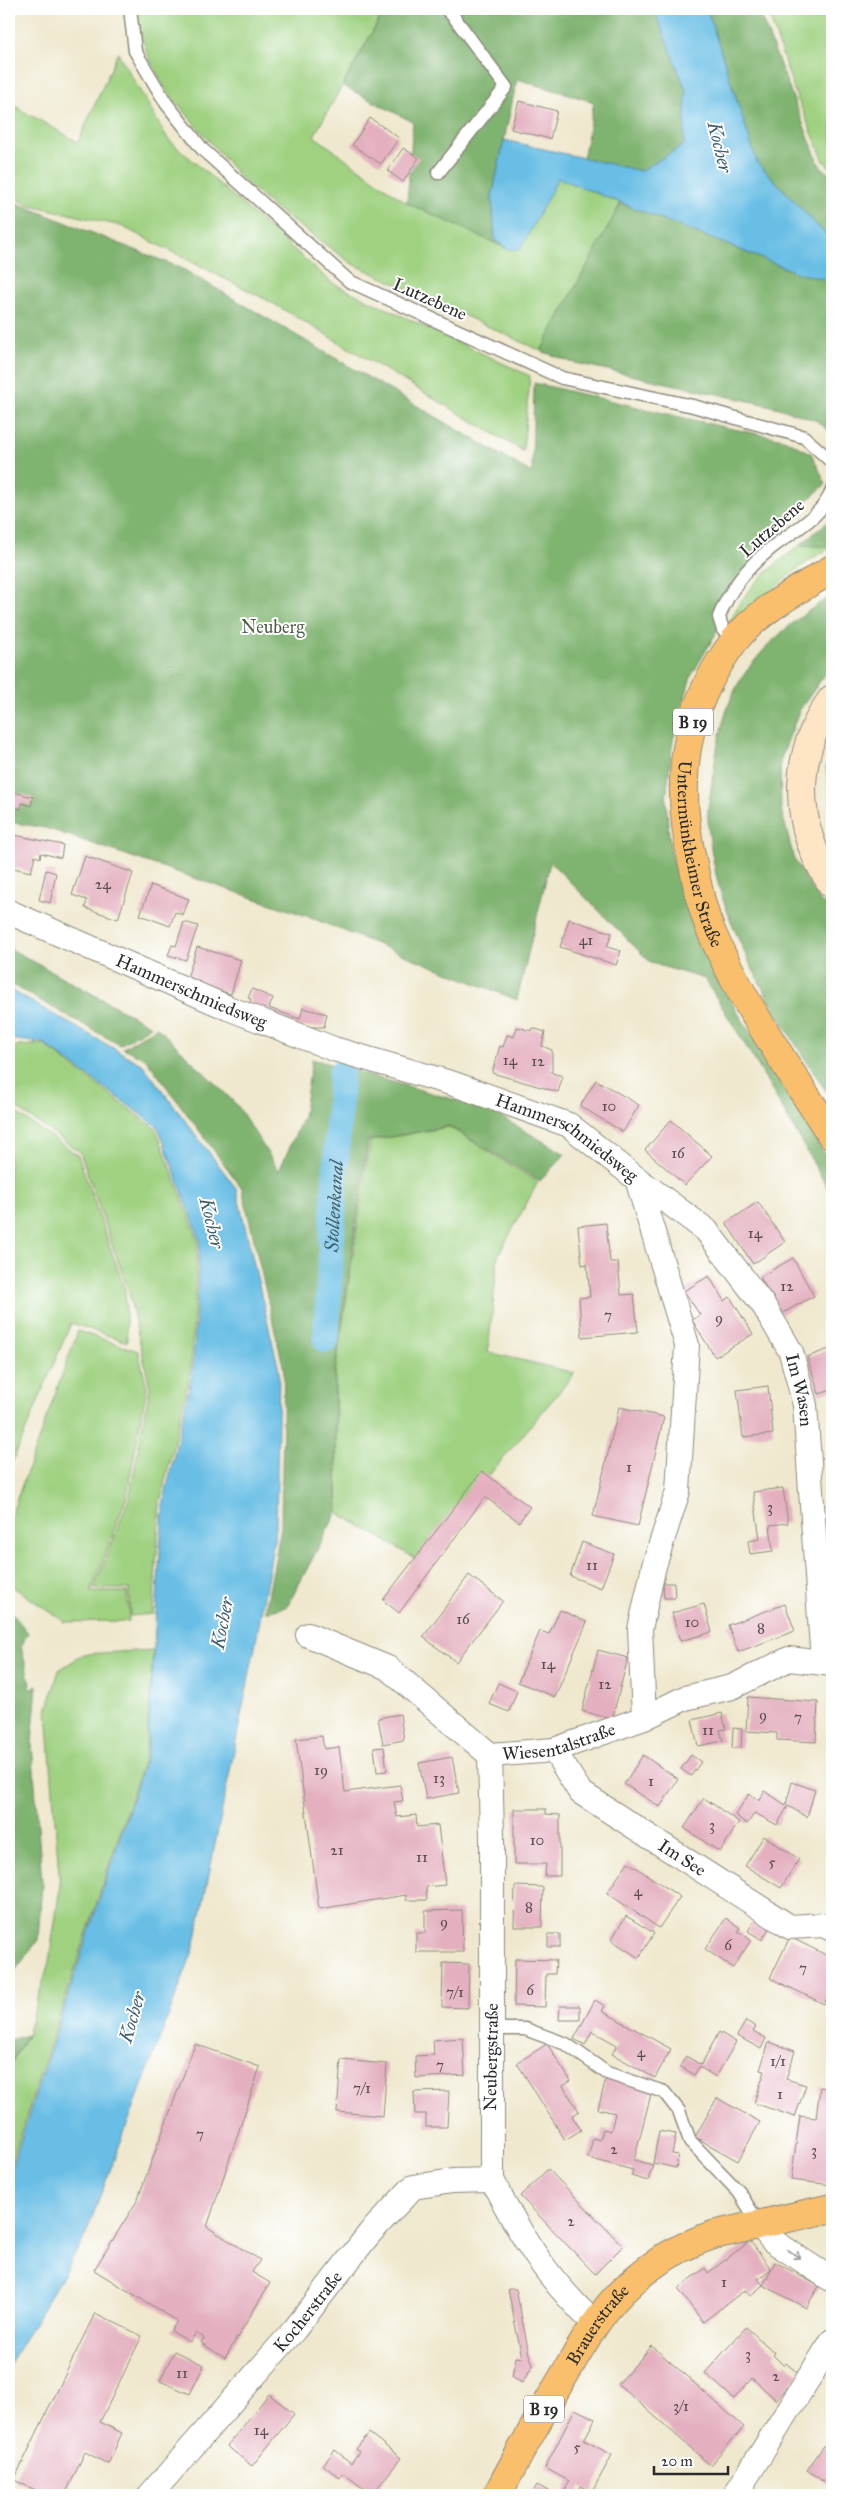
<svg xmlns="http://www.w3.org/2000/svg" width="841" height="2504" font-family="'IM FELL Great Primer',serif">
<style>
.green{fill:#9fd181;stroke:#657e56}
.forest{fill:#7fb36f;stroke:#556f4d}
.water{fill:#68bee5;stroke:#4a7488}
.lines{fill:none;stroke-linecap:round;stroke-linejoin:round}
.canal{stroke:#68bee5;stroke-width:26}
.building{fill:#e4b0c0}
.service-casing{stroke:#8d8a7c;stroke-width:15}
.minor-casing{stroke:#8d8a7c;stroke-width:26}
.secondary-casing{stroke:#8d8a7c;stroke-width:30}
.primary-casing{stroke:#8d8a7c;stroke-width:30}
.service{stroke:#fff;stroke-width:12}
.minor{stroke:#fff;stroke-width:24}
.secondary{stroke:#fde5c5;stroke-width:28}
.primary{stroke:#f9bf6d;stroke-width:28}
.oneway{stroke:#a0a0a0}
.labels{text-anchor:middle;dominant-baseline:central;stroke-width:4;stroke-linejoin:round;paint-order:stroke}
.number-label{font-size:15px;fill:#594c50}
.shield{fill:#fff;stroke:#6b6b6b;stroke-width:1}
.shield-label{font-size:16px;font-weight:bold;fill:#2b2b2b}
.street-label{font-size:18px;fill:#2b2b2b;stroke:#fff}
.park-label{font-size:18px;fill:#4e5d45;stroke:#fff}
.water-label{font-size:19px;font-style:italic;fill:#405e6c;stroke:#fff}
</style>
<rect width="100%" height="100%" fill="#fff"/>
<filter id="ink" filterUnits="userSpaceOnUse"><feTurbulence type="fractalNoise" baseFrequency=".02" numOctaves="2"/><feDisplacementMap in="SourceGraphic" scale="10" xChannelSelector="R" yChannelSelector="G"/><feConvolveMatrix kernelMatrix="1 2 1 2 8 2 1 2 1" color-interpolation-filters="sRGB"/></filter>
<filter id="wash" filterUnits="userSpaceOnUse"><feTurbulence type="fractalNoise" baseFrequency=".0096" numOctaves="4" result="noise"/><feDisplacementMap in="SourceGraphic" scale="20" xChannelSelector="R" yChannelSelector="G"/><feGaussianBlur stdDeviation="1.12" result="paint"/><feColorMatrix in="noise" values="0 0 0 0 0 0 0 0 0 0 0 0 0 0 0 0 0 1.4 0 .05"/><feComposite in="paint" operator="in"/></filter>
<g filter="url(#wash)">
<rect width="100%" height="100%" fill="#efe8ce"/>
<path class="green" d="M 136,9 L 385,9 L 314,136 L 407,203 L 508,249 L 543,202 L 558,178 L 621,203 L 541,351 L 351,263 L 272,206 L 239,176 L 166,90 L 149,58 L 136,21 Z
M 767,9 L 832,9 L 832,170 L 824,161 L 795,93 Z
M 118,53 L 168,139 L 332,283 L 530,376 L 523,451 L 269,301 L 121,226 L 26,204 L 9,194 L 9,103 L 78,142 Z
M 800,545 L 832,547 C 794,567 764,597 734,628 L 730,623 C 742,589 773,566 800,545 Z
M 43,1044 L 156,1129 L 198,1240 L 191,1370 L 160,1502 L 153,1614 L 130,1616 L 129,1589 L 94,1589 L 129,1499 L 150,1387 L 128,1290 L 80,1152 L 9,1103 L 9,1047 Z
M 9,1108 L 78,1155 L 125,1290 L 127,1342 L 71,1323 L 9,1470 Z
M 449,1127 L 538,1182 L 498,1256 L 488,1352 L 575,1373 L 418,1560 L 338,1513 L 335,1376 L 370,1141 Z
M 78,1331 L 138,1351 L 147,1387 L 126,1499 L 91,1592 L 127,1592 L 129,1621 L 65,1622 L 9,1584 L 9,1521 Z
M 153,1650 L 146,1753 L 9,2169 L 9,2067 L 27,2035 L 49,1962 L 60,1888 L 47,1711 L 59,1670 L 84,1654 Z"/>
<path class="forest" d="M 385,9 L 654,9 L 686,90 L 684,145 L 641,171 L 583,159 L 594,102 L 517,79 L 492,197 L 495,240 L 508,249 L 407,203 L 413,122 L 343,86 Z
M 707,9 L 758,9 L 819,164 L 832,177 L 832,241 L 757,162 Z
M 9,200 L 181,268 L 532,473 L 534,383 L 728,428 L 784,439 L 811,453 L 826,484 L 770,533 L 719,611 L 725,618 L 691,676 L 673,740 L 666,799 L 670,847 L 681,892 L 719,982 L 832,1166 L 832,1196 L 763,1074 L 705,979 L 651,963 L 550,862 L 517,1000 L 304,915 L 46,828 L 9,822 Z
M 621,203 L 801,274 L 832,281 L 832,433 L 817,421 L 776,407 L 571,362 L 541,351 Z
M 832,518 L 832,547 L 800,545 Z
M 832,595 L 832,669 L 823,677 L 799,711 L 780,762 L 781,809 L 794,859 L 818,898 L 832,913 L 832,1100 C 788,1034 744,966 720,890 C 715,873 708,836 708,819 C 707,809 710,798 711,789 C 716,751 722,708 743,676 C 766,642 798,617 832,595 Z
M 832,752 L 832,810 L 826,767 Z
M 9,948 L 151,1026 L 120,1045 L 9,983 Z
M 157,1027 L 237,1105 L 279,1171 L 303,1117 L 312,1059 L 487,1109 L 565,1154 L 540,1181 L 449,1126 L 368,1141 L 334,1376 L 337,1512 L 287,1607 L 265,1612 L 281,1528 L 284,1370 L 242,1188 L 146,1059 L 123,1048 Z
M 9,1609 L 28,1633 L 21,1646 L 31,1689 L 37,1685 L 32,1743 L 42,1883 L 38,1940 L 9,1979 Z
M 27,2035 L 9,2067 L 9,2040 Z"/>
<path class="water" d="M 654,9 L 707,9 L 757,162 L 832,241 L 832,281 L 801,274 L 558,178 L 520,250 L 508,249 L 495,240 L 492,197 L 504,140 L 641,171 L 684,145 L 686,90 Z
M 9,989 L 143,1065 L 236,1188 L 279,1370 L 276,1529 L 255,1647 L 194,1948 L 84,2239 L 9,2365 L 9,2175 L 147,1754 L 163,1505 L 193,1370 L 200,1240 L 158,1127 L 43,1043 L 9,1039 Z"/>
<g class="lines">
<path class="canal" id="s1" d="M 326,1340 L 341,1073"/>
</g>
<g id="blocks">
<path class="building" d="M 519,101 L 557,111 L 550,139 L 511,129 Z
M 370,118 L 399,138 L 381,164 L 352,145 Z
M 403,148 L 419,158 L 403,182 L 388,171 Z
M 9,791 L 33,797 L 31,806 L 22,803 L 21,809 L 9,806 Z
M 10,834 L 63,845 L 61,858 L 41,853 L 40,858 L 35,856 L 31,872 L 9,867 Z
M 85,856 L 133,873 L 118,919 L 85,908 L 87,900 L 72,895 Z
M 46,870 L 56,873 L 50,903 L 39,900 Z
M 151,885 L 189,899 L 183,915 L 175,912 L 170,926 L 140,915 Z
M 569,919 L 612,933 L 607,947 L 621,951 L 616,965 L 560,947 Z
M 184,922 L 198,926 L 186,960 L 168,955 L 172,945 L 176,946 Z
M 197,947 L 241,960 L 231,994 L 186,981 Z
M 252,989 L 273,998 L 269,1008 L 300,1019 L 303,1008 L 327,1014 L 324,1027 L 295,1027 L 247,1009 L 251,999 L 248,998 Z
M 517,1027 L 532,1031 L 533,1028 L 545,1032 L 542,1046 L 552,1050 L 552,1073 L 563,1076 L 558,1092 L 492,1073 L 500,1046 L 503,1047 L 507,1035 L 514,1037 Z
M 596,1080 L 639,1105 L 623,1132 L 580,1106 Z
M 671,1120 L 712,1156 L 685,1185 L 645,1150 Z
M 758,1202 L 785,1242 L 753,1264 L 726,1223 Z
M 606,1223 L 610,1262 L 618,1262 L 621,1295 L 634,1294 L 638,1332 L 582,1337 L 579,1298 L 590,1297 L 587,1264 L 582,1265 L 578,1226 Z
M 793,1258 L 814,1296 L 781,1314 L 760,1277 Z
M 709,1276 L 724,1301 L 730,1297 L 753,1334 L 715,1357 L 692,1320 L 700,1315 L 684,1291 Z
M 832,1348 L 832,1390 L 819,1394 L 807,1357 Z
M 768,1386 L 773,1434 L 743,1437 L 737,1390 Z
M 619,1407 L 664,1417 L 638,1526 L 593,1516 Z
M 482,1471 L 530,1507 L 519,1522 L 485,1497 L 399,1613 L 383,1600 Z
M 783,1488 L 788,1523 L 770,1525 L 773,1551 L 750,1554 L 748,1541 L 760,1539 L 753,1492 Z
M 582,1542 L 614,1554 L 601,1588 L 570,1576 Z
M 469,1575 L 503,1601 L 456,1662 L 423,1637 Z
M 663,1583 L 674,1583 L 675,1598 L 664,1598 Z
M 704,1604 L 712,1632 L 680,1641 L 672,1613 Z
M 785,1604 L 795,1631 L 738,1652 L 728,1625 Z
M 560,1610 L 587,1622 L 555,1697 L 518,1682 L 540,1631 L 549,1634 Z
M 598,1650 L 628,1658 L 612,1719 L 582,1711 Z
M 498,1683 L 517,1691 L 509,1712 L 489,1704 Z
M 748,1697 L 818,1702 L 816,1742 L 777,1740 L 777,1733 L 746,1731 Z
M 722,1713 L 726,1729 L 720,1730 L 723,1741 L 698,1746 L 692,1720 Z
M 400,1714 L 404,1740 L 383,1744 L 378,1718 Z
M 733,1728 L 742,1729 L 741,1748 L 732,1748 Z
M 322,1736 L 324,1749 L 339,1747 L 345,1792 L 400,1785 L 403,1801 L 394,1802 L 397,1817 L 416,1815 L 417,1827 L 438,1825 L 445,1885 L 426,1887 L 427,1900 L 406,1900 L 406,1895 L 319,1909 L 296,1739 Z
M 384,1747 L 387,1771 L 377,1772 L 374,1748 Z
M 643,1755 L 678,1779 L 660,1807 L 624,1784 Z
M 691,1755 L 701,1762 L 691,1776 L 681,1769 Z
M 452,1757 L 459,1793 L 426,1799 L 419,1763 Z
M 792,1782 L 815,1790 L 807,1817 L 788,1806 L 777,1825 L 755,1813 L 747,1824 L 735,1815 L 749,1794 L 760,1801 L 764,1791 L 786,1805 Z
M 704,1798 L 739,1822 L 720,1852 L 684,1828 Z
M 514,1809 L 546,1809 L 546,1814 L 560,1815 L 560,1876 L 545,1876 L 546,1864 L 514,1864 Z
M 764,1836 L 799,1859 L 781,1888 L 745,1866 Z
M 628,1862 L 680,1897 L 659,1928 L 607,1893 Z
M 515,1886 L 543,1887 L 542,1927 L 514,1927 Z
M 462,1910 L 463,1952 L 416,1952 L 416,1933 L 425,1933 L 425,1911 Z
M 626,1916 L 654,1933 L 639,1958 L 611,1940 Z
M 726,1918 L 740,1928 L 738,1931 L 751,1940 L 733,1968 L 705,1949 Z
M 756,1918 L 770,1927 L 762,1940 L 748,1931 Z
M 548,1934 L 560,1934 L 560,1947 L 548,1947 Z
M 790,1937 L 832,1958 L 832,1987 L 824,2004 L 770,1978 Z
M 515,1959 L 556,1960 L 555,1974 L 546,1974 L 545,2007 L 514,2006 Z
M 443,1963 L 469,1964 L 468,2008 L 442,2007 Z
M 595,2000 L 605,2006 L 602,2011 L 671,2049 L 655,2078 L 612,2054 L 617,2045 L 592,2031 L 585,2045 L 574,2039 Z
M 560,2006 L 580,2006 L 580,2020 L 559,2020 Z
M 746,2021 L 756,2027 L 753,2031 L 766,2038 L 761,2049 L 737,2036 Z
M 719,2032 L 736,2042 L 716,2077 L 699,2067 L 694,2075 L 680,2066 L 686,2056 L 701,2065 Z
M 463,2038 L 465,2075 L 416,2078 L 415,2056 L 434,2055 L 433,2040 Z
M 769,2042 L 795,2051 L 786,2079 L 806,2085 L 795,2117 L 754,2103 L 765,2071 L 760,2070 Z
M 195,2044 L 260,2067 L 207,2227 L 260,2260 L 252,2272 L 270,2283 L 225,2358 L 201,2343 L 204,2338 L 196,2333 L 190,2342 L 171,2331 L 177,2321 L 94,2270 L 137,2201 Z
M 547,2044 L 571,2081 L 563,2086 L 579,2111 L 572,2116 L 581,2130 L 565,2140 L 517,2063 Z
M 341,2060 L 387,2064 L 383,2116 L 337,2112 Z
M 606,2078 L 652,2090 L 634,2160 L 653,2165 L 648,2181 L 631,2176 L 633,2170 L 588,2158 L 593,2138 L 600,2140 L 603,2129 L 611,2131 L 615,2113 L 598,2109 Z
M 820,2087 L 832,2089 L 832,2185 L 791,2180 L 800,2116 L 816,2118 Z
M 449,2091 L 447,2127 L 426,2127 L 426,2114 L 415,2114 L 414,2092 Z
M 717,2098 L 760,2122 L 738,2161 L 695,2137 Z
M 659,2131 L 676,2134 L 672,2154 L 678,2155 L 676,2168 L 653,2163 Z
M 548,2169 L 623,2246 L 595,2274 L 520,2196 Z
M 750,2241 L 771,2269 L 758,2279 L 763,2285 L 750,2296 L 745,2290 L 703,2322 L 678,2289 L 705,2268 L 708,2273 Z
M 775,2262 L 819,2286 L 806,2308 L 763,2285 Z
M 508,2289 L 516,2289 L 529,2354 L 533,2365 L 522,2383 L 512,2376 L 516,2357 L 522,2358 Z
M 95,2313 L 142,2336 L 100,2422 L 122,2433 L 108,2464 L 85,2452 L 65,2495 L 46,2495 L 14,2480 Z
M 746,2327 L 775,2353 L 773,2355 L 784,2366 L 786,2363 L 799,2374 L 776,2400 L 752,2378 L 734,2399 L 705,2373 Z
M 652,2346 L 744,2427 L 710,2465 L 618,2384 Z
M 174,2351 L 204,2365 L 190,2394 L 160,2381 Z
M 269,2394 L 294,2414 L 252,2466 L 227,2446 Z
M 575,2409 L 595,2419 L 584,2440 L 612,2455 L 592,2492 L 581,2486 L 577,2495 L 563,2495 L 569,2481 L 545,2468 Z
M 369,2433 L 401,2458 L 372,2495 L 343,2473 L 340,2478 L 323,2465 L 335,2450 L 351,2463 L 359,2452 L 356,2449 Z
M 832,2434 L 832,2488 L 807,2470 Z
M 537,2485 L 556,2495 L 531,2495 Z"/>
</g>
</g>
<g filter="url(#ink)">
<use href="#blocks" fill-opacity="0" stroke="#8d8a7c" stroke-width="1"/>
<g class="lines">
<defs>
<path id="service" d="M 130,9 L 135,51 L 166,103 L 203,150 L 349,281 L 562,378 L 693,406 L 804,437 L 832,462
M 438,173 L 506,87 L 454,17 L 446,9
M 736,639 L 723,630 L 719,617 C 728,592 747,567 769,550 C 789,533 823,517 832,490
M 492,2029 L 525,2029 L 566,2044 L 607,2073 L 664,2092 L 679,2111 L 690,2141 L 739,2192 L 759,2224"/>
<g id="minor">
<path id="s2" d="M 9,912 L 228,1008 L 334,1049 L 454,1084 L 569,1125 L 637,1179 L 687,1345 L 678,1491 L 654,1566 L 640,1629 L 644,1718"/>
<path id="s3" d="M 637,1179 L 706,1230 L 764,1306 L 791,1352 L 805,1405 L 823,1662"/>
<path id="s4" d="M 308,1635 L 388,1668 L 490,1755 L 554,1750 L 644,1718 L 685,1698 L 732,1687 L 789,1659 L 832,1664"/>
<path id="s5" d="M 554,1750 L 580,1792 L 790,1927 L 823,1925 L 832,1929"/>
<path d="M 490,1755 L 492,1836 L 492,2180 C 522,2238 547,2279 595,2324"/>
<path d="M 759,2224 L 773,2241 L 832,2280"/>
<path id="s6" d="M 150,2495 L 295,2329 L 369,2234 L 413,2187 L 453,2181 L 492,2180"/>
<path d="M 735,2495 L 832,2341"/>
</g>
<path id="secondary" d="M 832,699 C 791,756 793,827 832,884"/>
<g id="primary">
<path id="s7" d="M 832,569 C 799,590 760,609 735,640 C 681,711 674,785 694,869 C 698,890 703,912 711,931 C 741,1001 791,1072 832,1136"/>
<path id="s8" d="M 497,2495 C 519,2454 542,2412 566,2372 C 585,2340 603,2307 631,2283 C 655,2261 683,2245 713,2235 L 832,2208"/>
</g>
</defs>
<use href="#service" class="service-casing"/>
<use href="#minor" class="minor-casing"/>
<use href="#secondary" class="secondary-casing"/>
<use href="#primary" class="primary-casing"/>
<use href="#service" class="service"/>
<use href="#minor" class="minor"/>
<use href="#secondary" class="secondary"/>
<use href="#primary" class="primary"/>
</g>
<defs><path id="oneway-shaft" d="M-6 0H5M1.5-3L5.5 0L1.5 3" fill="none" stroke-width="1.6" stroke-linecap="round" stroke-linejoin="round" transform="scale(1.25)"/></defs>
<use class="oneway" href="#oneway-shaft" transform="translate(794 2254) rotate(34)"/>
</g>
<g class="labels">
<g class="number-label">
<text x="103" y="884">24</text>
<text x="586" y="940">41</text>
<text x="510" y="1060">14</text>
<text x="538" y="1061">12</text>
<text x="609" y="1106">10</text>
<text x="678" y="1153">16</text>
<text x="755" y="1233">14</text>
<text x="787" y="1286">12</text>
<text x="608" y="1315">7</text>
<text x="719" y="1318">9</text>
<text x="629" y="1467">1</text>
<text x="770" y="1507">3</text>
<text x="592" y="1565">11</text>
<text x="463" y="1619">16</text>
<text x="692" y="1622">10</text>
<text x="761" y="1628">8</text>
<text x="548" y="1664">14</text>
<text x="605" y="1684">12</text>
<text x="763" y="1715">9</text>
<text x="798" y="1717">7</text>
<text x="708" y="1730">11</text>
<text x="321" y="1770">19</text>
<text x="439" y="1778">13</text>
<text x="651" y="1781">1</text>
<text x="712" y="1825">3</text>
<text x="537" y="1840">10</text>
<text x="337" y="1850">21</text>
<text x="422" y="1857">11</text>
<text x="772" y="1862">5</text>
<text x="638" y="1891">4</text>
<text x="529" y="1907">8</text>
<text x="444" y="1922">9</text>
<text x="728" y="1945">6</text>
<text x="803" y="1968">7</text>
<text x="530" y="1990">6</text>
<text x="455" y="1992">7/1</text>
<text x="641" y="2052">4</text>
<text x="778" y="2061">1/1</text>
<text x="440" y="2065">7</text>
<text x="362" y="2088">7/1</text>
<text x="780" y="2094">1</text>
<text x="200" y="2134">7</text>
<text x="614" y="2149">2</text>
<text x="814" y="2150">3</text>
<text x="571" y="2221">2</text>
<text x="724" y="2282">1</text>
<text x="748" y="2354">3</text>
<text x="182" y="2373">11</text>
<text x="776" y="2376">2</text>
<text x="681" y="2406">3/1</text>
<text x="261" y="2430">14</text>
<text x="577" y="2447">5</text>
</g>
<g class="shield">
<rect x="673" y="708.5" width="40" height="27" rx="4"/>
<rect x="524" y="2395.5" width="40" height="27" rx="4"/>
</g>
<g class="shield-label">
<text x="693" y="722">B 19</text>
<text x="544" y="2409">B 19</text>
</g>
<g class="street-label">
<text transform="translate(430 299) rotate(24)">Lutzebene</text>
<text transform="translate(772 528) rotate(-41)">Lutzebene</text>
<text stroke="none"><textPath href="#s7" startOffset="348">Untermünkheimer Straße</textPath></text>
<text stroke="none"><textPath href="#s2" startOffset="199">Hammerschmiedsweg</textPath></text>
<text stroke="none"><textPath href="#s2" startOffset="604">Hammerschmiedsweg</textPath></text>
<text stroke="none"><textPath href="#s3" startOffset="274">Im Wasen</textPath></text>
<text stroke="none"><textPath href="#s4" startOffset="291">Wiesentalstraße</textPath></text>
<text stroke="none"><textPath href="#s5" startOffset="171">Im See</textPath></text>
<text transform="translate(491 2057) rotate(-89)">Neubergstraße</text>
<text stroke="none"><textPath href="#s6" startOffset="242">Kocherstraße</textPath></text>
<text stroke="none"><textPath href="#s8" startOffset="198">Brauerstraße</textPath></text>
</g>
<g class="park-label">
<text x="273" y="627">Neuberg</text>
</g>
<g class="water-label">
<text transform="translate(720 147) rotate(76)">Kocher</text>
<text stroke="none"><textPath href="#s1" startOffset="134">Stollenkanal</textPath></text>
<text transform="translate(212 1223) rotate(76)">Kocher</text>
<text transform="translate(222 1623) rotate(-79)">Kocher</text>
<text transform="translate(132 2017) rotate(-74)">Kocher</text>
</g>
</g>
<rect width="841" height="2504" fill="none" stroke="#fff" stroke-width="30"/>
<path d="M654 2466v8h74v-8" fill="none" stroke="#2b2b2b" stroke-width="2.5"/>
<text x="661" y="2466" font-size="15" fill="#2b2b2b" stroke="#ffffff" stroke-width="4" paint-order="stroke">20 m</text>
</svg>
